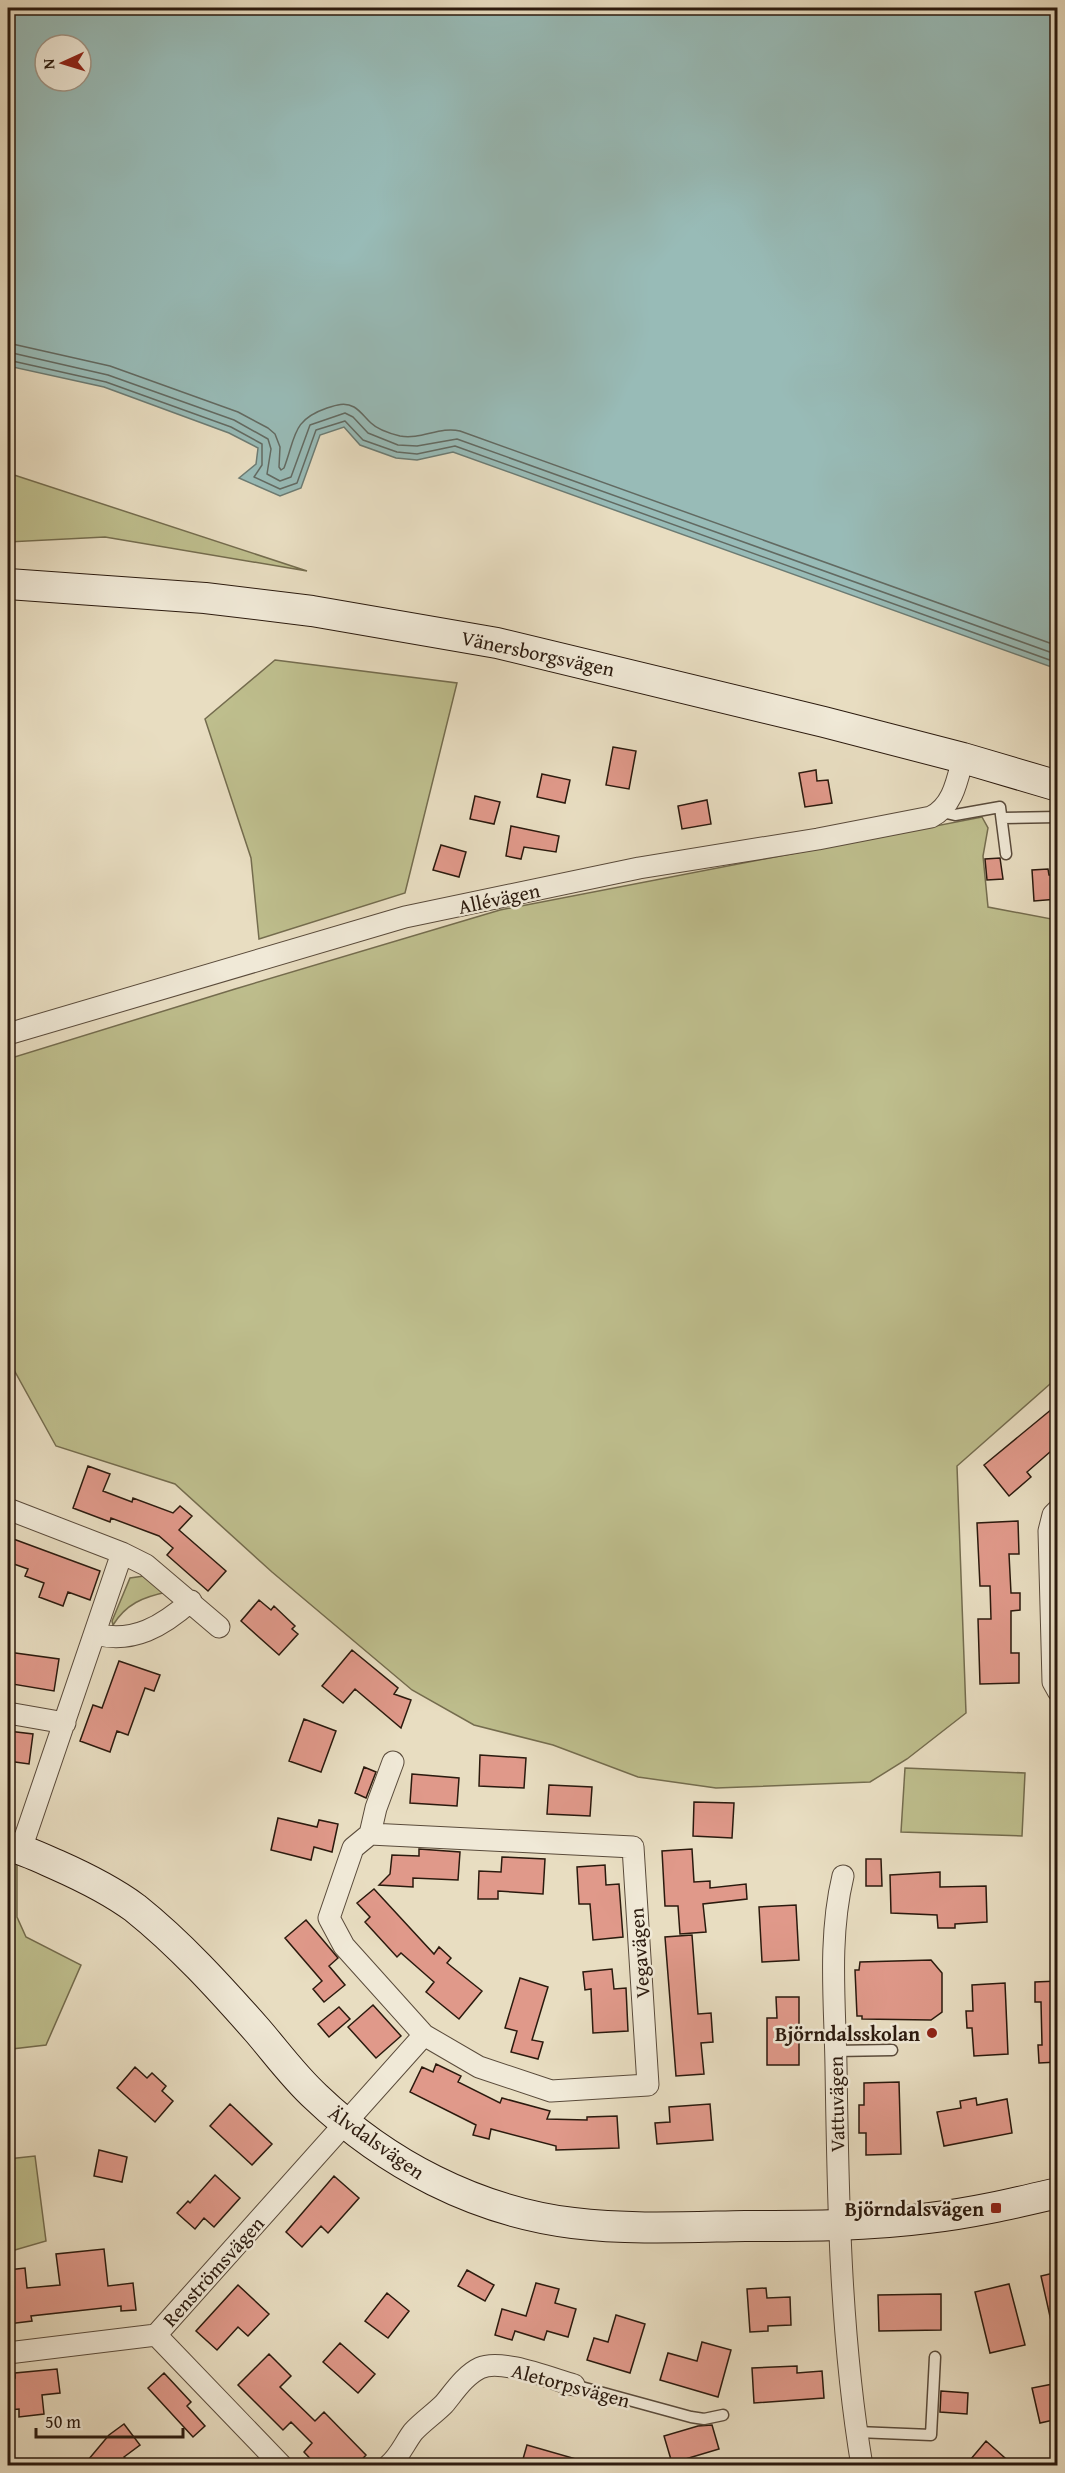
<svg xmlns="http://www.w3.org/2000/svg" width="1065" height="2473" font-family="'Gentium Book Plus',serif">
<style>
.green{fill:#bebe8d;stroke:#746c4e;stroke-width:1.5}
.water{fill:#98bbb7;stroke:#6c7b73;stroke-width:1.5;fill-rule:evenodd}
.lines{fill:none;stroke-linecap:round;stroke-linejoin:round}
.shore{stroke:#626a62;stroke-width:1.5}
.building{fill:#e0998a;stroke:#2b1a0e;stroke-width:1.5}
.lane-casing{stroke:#5a4b3b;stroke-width:13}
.street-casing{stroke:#5a4b3b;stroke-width:23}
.secondary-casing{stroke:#2b1a0e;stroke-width:32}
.lane{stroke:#f0e9d7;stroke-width:10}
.street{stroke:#f0e9d7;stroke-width:21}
.secondary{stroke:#f0e9d7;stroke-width:30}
.poi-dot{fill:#8f2418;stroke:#f0e9d7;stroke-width:2}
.labels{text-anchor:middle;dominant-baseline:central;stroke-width:5;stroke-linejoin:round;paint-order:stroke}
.street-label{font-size:20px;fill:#2b1a0e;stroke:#f0e9d7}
.poi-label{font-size:20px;font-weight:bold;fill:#2b1a0e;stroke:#f0e9d7;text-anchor:end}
</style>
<rect width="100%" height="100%" fill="#e8ddc1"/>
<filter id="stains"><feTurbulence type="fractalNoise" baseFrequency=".00333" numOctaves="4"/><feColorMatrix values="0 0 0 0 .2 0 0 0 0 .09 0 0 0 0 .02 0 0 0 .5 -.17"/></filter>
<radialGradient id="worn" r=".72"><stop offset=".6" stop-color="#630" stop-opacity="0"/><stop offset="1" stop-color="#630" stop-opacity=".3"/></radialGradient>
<path class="green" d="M 8,473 L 307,571 L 105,537 L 8,542 Z
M 275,660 L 457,683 L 405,893 L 259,939 L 251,858 L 205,719 Z
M 982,817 L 988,828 L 983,856 L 988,907 L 1057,920 L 1058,1377 L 957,1466 L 966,1713 L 907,1759 L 870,1782 L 716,1788 L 638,1777 L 553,1745 L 474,1725 L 412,1690 L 272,1572 L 175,1484 L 56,1446 L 8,1359 L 8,1059 L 235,989 L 500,910 Z
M 144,1576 L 167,1592 C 143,1597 126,1604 113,1625 L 112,1621 L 130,1578 Z
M 905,1768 L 1025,1773 L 1022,1836 L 901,1832 Z
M 8,1859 L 17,1861 L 17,1917 L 26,1937 L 81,1965 L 46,2045 L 12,2049 L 8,2057 Z
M 35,2156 L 46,2241 L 8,2252 L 8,2159 Z"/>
<path class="water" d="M 8,8 L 1057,8 L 1057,669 L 453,452 L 417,460 L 396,458 L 360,445 L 344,427 L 320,435 L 301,488 L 280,496 L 239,478 L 256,464 L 258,448 L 229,433 L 104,387 L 8,366 ZM 45,45 L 81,45 L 81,81 L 45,81 Z"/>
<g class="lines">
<path class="shore" d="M 8,343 L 110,366 L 238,412 L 268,428 L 275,434 L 280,447 L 279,467 L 281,470 L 284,468 C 296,436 292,420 327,408 C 336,405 345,402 354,407 C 361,411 365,418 371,423 C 377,429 392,434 400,436 C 421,440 440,426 460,431 L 1058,646
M 8,352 L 108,375 L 234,420 L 268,439 L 271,449 L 267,474 L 280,481 L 291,477 L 310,425 L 345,413 L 353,417 L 368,433 L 398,445 L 417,446 L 457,439 L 1058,655
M 8,360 L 106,382 L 231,427 L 262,444 L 262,465 L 254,477 L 280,489 L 297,483 L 316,430 L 345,421 L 363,440 L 397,452 L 417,454 L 455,446 L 1058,663"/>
</g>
<path class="building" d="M 613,747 L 636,751 L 629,789 L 606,785 Z
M 816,770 L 817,781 L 828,780 L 832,803 L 805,807 L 799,773 Z
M 542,774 L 570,780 L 565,803 L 537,797 Z
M 475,796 L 500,802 L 494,824 L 470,819 Z
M 707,800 L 711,824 L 682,829 L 678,806 Z
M 511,826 L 559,836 L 556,852 L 524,847 L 521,859 L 506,856 Z
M 441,845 L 466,852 L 459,877 L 433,870 Z
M 1000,858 L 1003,879 L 987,880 L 985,859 Z
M 1048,869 L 1049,875 L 1058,875 L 1058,899 L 1034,901 L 1032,870 Z
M 1058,1404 L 1058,1445 L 1027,1472 L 1031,1477 L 1009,1496 L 984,1465 Z
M 88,1466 L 110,1474 L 103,1491 L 132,1502 L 133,1498 L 173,1513 L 180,1506 L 192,1516 L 179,1530 L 226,1571 L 208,1591 L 167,1555 L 173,1548 L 159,1536 L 111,1518 L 110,1522 L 73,1508 Z
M 1018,1521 L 1019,1554 L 1009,1554 L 1011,1593 L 1020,1593 L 1020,1610 L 1011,1611 L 1011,1653 L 1019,1653 L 1019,1683 L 980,1684 L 978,1619 L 991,1619 L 990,1586 L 980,1586 L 977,1523 Z
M 8,1537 L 100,1571 L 90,1600 L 68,1592 L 63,1606 L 39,1597 L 44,1583 L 25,1576 L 28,1569 L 8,1562 Z
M 259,1600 L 271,1610 L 274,1606 L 295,1626 L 292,1629 L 298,1634 L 279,1655 L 241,1621 Z
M 352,1650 L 398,1688 L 394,1694 L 411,1700 L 401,1728 L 355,1689 L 343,1703 L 322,1686 Z
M 8,1652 L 59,1659 L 54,1691 L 12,1684 L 13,1675 L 8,1674 Z
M 119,1661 L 160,1675 L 154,1691 L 145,1688 L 128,1735 L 117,1731 L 110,1752 L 80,1741 L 93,1705 L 102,1708 Z
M 304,1719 L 336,1731 L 321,1772 L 289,1761 Z
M 8,1731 L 33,1734 L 29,1764 L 8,1761 Z
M 480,1755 L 526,1758 L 524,1788 L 479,1786 Z
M 364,1767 L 376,1772 L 366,1798 L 355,1793 Z
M 412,1774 L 459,1778 L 457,1806 L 410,1803 Z
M 549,1785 L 592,1787 L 590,1816 L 547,1814 Z
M 694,1802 L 734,1803 L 732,1838 L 693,1836 Z
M 278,1818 L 317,1827 L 319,1820 L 338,1824 L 332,1852 L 314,1847 L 311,1860 L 271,1850 Z
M 419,1849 L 460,1852 L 458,1880 L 413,1878 L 413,1887 L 379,1885 L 390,1874 L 392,1855 L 419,1856 Z
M 692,1849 L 694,1882 L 710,1881 L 710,1888 L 746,1884 L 747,1899 L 703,1904 L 706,1932 L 680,1934 L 678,1906 L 665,1906 L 662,1851 Z
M 502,1857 L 545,1859 L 543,1894 L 498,1891 L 498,1899 L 478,1899 L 479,1871 L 501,1872 Z
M 866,1859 L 881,1859 L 882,1886 L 866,1886 Z
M 605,1865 L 606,1885 L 619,1884 L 623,1937 L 593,1940 L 590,1904 L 579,1904 L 577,1867 Z
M 940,1872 L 940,1887 L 986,1886 L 987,1922 L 955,1924 L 955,1928 L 938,1928 L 937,1915 L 891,1913 L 890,1875 Z
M 374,1889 L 434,1954 L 439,1947 L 451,1958 L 447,1963 L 482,1991 L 459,2019 L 426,1992 L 434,1982 L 401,1953 L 397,1957 L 365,1922 L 370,1917 L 357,1903 Z
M 796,1905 L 799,1960 L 762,1962 L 759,1907 Z
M 306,1920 L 338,1958 L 329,1966 L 345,1985 L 324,2002 L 313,1989 L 322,1981 L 285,1938 Z
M 692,1935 L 698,2014 L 711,2013 L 713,2042 L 701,2043 L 704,2074 L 676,2076 L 665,1937 Z
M 931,1960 L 942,1973 L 942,2012 L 931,2020 L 862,2019 L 862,2016 L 857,2016 L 855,1970 L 859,1970 L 860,1962 Z
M 612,1969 L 614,1989 L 626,1988 L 628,2031 L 593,2033 L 591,1989 L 585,1990 L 583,1972 Z
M 520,1978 L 548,1987 L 532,2040 L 543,2042 L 538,2059 L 511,2052 L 517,2031 L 505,2028 Z
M 1058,1981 L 1058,2062 L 1039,2063 L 1038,2045 L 1042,2045 L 1041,2002 L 1035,2002 L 1035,1982 Z
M 1005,1983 L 1008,2054 L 974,2056 L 972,2028 L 967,2028 L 966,2011 L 973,2011 L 972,1985 Z
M 776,1997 L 799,1997 L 799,2065 L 767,2065 L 767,2018 L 777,2018 Z
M 373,2005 L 401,2036 L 376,2058 L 348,2027 Z
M 339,2007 L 350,2019 L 329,2037 L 318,2024 Z
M 436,2064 L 461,2076 L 458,2082 L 500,2103 L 502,2098 L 550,2111 L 547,2119 L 587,2120 L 587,2117 L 617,2116 L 619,2148 L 556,2150 L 556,2146 L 491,2129 L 489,2139 L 473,2135 L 476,2125 L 410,2092 L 422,2067 L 433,2072 Z
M 135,2067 L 147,2078 L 152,2073 L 166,2086 L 162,2091 L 173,2101 L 155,2122 L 117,2088 Z
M 899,2082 L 901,2154 L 866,2155 L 866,2133 L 859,2133 L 859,2105 L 864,2105 L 864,2083 Z
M 976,2098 L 977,2105 L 1007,2099 L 1012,2133 L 944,2146 L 937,2112 L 961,2108 L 960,2101 Z
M 230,2104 L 272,2144 L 252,2165 L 210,2126 Z
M 710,2104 L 713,2140 L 657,2144 L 655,2123 L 670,2122 L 669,2107 Z
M 99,2150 L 127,2157 L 122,2182 L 94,2176 Z
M 215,2175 L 240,2198 L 214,2227 L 204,2218 L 195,2229 L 177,2213 L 188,2201 L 190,2203 Z
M 334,2176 L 359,2198 L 328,2233 L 321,2226 L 302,2247 L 286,2232 Z
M 104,2249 L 108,2286 L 133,2283 L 136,2310 L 121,2311 L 121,2306 L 31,2316 L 32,2321 L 8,2324 L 8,2270 L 25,2268 L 27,2288 L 60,2285 L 56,2254 Z
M 467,2270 L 494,2285 L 485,2301 L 458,2286 Z
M 1058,2272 L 1058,2320 L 1051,2321 L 1041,2276 Z
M 536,2283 L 559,2289 L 555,2303 L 576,2309 L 568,2337 L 547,2331 L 544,2340 L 515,2331 L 512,2340 L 495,2335 L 502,2309 L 526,2316 Z
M 1009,2284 L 1025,2345 L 990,2353 L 975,2292 Z
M 238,2285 L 269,2314 L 248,2336 L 238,2327 L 217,2350 L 196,2331 Z
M 766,2288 L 767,2298 L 790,2297 L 791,2325 L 768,2326 L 768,2331 L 750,2332 L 747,2289 Z
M 387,2293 L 409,2311 L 388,2338 L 365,2321 Z
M 941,2294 L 941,2330 L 879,2331 L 878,2295 Z
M 616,2315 L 645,2324 L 630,2373 L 587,2360 L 594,2338 L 608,2342 Z
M 702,2342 L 731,2350 L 718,2397 L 660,2380 L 668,2353 L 697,2361 Z
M 340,2343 L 375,2374 L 358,2393 L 323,2362 Z
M 269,2354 L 291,2376 L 280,2387 L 315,2421 L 324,2412 L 366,2455 L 356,2466 L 317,2466 L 304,2452 L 312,2443 L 291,2422 L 283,2430 L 238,2385 Z
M 797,2366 L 797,2373 L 822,2371 L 824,2398 L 754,2403 L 752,2368 Z
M 57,2369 L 60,2393 L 42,2395 L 44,2414 L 19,2417 L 19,2409 L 8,2410 L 8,2379 L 15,2378 L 15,2373 Z
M 164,2373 L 191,2402 L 187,2406 L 205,2426 L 193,2437 L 148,2388 Z
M 1058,2383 L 1058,2419 L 1040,2423 L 1032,2388 Z
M 941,2391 L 968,2393 L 967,2414 L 940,2412 Z
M 124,2424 L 140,2445 L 124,2457 L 134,2466 L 83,2466 L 109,2435 Z
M 712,2425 L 719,2449 L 672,2463 L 664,2436 L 698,2426 Z
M 986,2441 L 1014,2466 L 965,2466 Z
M 527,2445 L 583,2461 L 583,2466 L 521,2466 Z"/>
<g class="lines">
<defs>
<path id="lane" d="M 942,812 L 955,815 L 1000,807 L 1006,854
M 1002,818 L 1058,817
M 835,2051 L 892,2050
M 574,2385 L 691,2417 L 704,2419 L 723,2415
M 857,2432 L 931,2435 L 935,2357"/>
<path id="street" d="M 8,1034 L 405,917 L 639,868 L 818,839 L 931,817 C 953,806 957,781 963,758
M 8,1509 L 122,1553 L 146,1565 L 219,1627
M 1058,1510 L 1053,1515 L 1049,1531 L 1053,1682 L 1058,1691
M 95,1634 C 133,1644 163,1626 191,1601
M 8,1713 L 65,1723
M 370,1834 L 633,1847 L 648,2085 L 551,2091 L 479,2067 L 424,2035 L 344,1946 L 329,1918 L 353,1848 Z
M 370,1834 L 376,1808 L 393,1762
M 21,1849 L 122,1553
M 843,1876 C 828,1938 835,2004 836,2066 C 838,2200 840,2334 862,2466
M 156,2335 L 282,2466
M 8,2353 L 156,2335 L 424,2035
M 388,2466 C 400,2456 404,2444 413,2432 C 422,2422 434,2414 444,2404 C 454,2392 465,2375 480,2368 C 501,2358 552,2379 574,2385"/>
<path id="secondary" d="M 8,584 L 205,598 L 312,611 L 497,643 L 824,722 L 963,758 L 1058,786
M 8,1846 C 25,1850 41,1858 57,1865 C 84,1877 112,1891 135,1908 C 180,1944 219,1987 257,2030 C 276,2052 294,2077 316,2097 C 386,2164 476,2211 573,2223 C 630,2230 688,2227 745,2226 C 807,2226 868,2226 929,2218 C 973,2213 1015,2203 1058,2193"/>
</defs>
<use href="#lane" class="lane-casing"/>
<use href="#street" class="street-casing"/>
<use href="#secondary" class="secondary-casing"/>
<use href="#lane" class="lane"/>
<use href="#street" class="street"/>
<use href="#secondary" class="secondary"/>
</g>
<g class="poi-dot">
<circle cx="932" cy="2033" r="6"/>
<rect x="990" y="2202" width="12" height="12" rx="3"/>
</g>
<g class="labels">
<g class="street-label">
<text transform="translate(538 653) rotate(12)">Vänersborgsvägen</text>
<text transform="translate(499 898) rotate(-12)">Allévägen</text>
<text transform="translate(639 1953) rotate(-94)">Vegavägen</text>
<text transform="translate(836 2104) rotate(-91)">Vattuvägen</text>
<text transform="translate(377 2142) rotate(35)">Älvdalsvägen</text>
<text transform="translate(213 2271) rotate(-48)">Renströmsvägen</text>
<text transform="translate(571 2385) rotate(15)">Aletorpsvägen</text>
</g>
<g class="poi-label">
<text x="920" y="2033">Björndalsskolan</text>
<text x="984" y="2208">Björndalsvägen</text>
</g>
</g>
<rect width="1065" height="2473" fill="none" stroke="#e8ddc1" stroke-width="30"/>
<rect x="9" y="9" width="1047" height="2455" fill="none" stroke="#2b1a0e" stroke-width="3"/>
<rect x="15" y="15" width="1035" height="2443" fill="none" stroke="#2b1a0e" stroke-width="1.5"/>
<g transform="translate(63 63) rotate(266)"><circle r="28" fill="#f0e9d7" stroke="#a19687" stroke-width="1.5"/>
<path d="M0-4.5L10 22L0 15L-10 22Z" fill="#8f2418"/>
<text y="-9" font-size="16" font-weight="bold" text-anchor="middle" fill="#2b1a0e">N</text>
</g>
<path d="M36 2428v9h147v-9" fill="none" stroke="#2b1a0e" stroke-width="3"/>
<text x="45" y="2428" font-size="18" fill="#2b1a0e" stroke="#f0e9d7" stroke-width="4.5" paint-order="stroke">50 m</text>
<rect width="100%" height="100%" filter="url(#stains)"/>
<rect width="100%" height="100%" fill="url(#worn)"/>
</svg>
